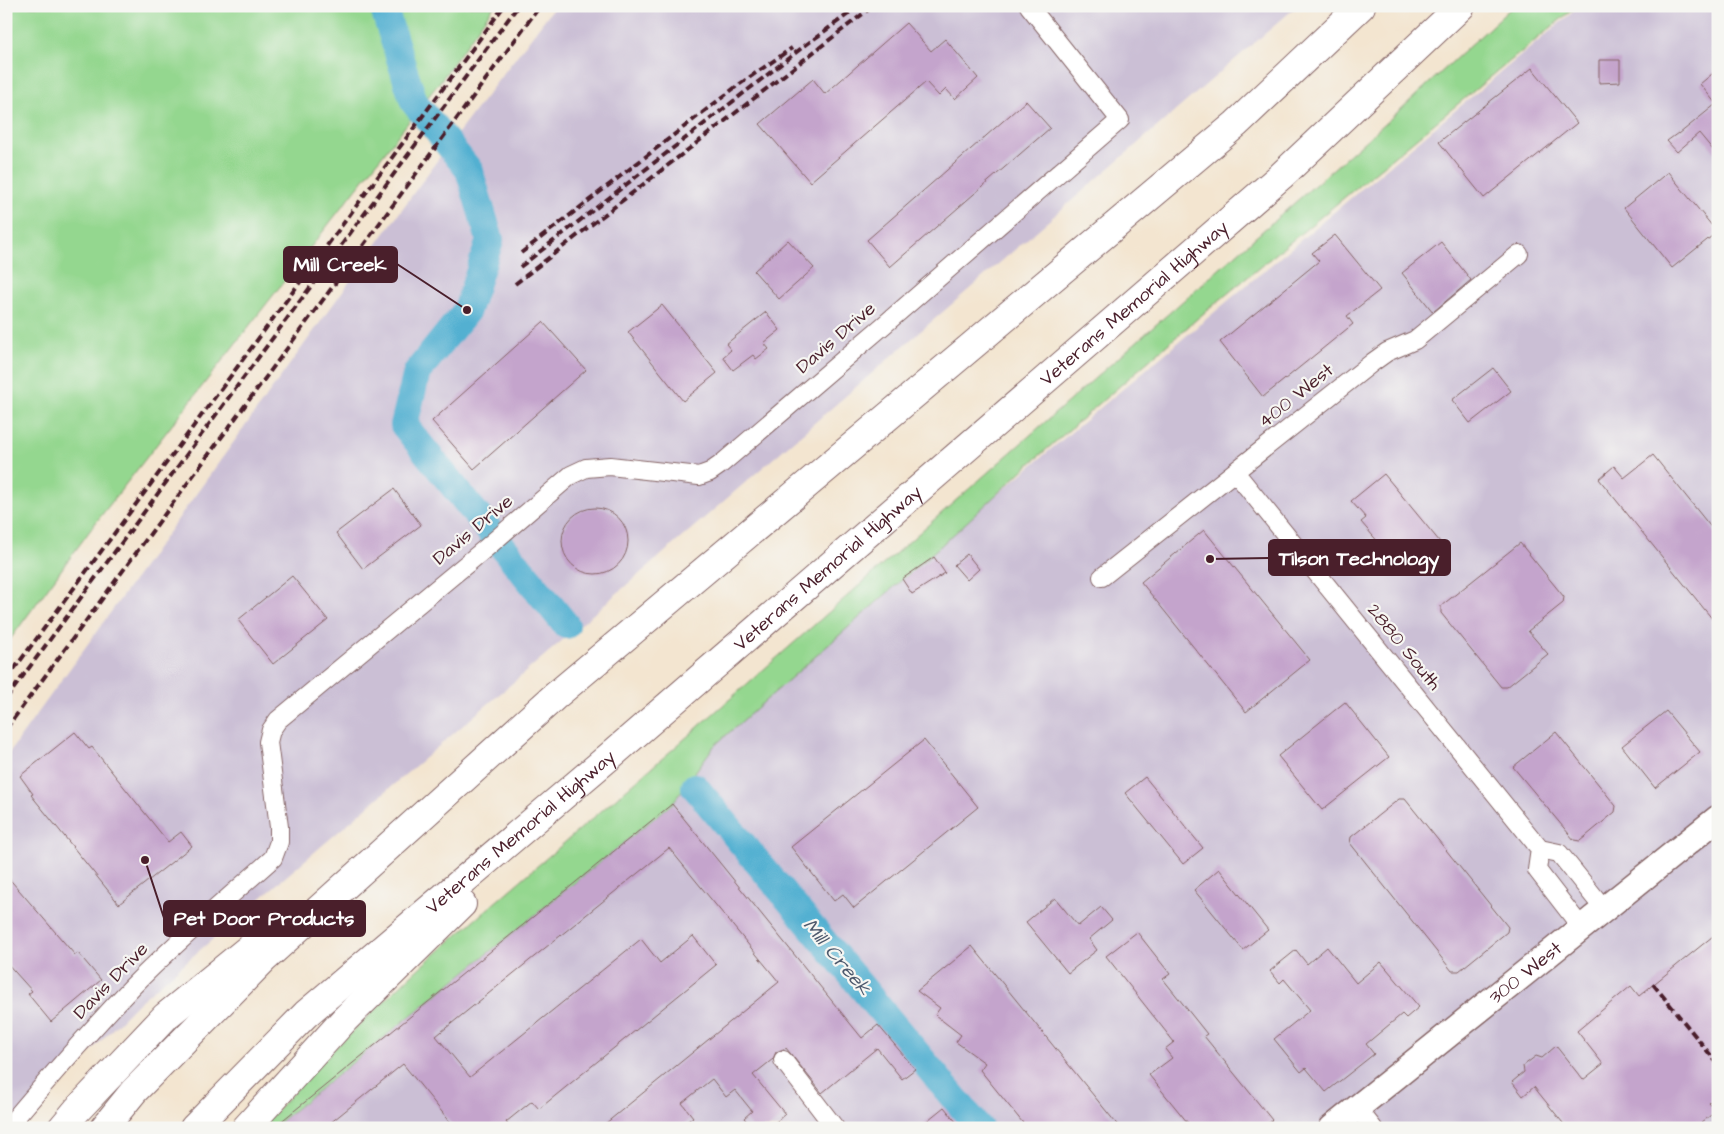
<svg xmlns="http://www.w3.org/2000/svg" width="1724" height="1134" font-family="'Architects Daughter',sans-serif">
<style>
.industrial{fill:#cbbfd5}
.green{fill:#94d78f;stroke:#6f7b5d}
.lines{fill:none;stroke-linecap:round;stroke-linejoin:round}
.river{stroke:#52b0d1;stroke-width:28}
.building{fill:#c4a4cc}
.street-casing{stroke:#856465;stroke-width:20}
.secondary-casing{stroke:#856465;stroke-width:28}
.highway-casing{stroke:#856465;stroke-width:30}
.street{stroke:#fff;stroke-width:18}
.secondary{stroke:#fff;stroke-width:25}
.highway{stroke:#fff;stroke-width:28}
.rail{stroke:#4a1f2b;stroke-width:4;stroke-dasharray:8 4;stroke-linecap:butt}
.labels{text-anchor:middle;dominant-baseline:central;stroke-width:4.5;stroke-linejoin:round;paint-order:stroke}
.street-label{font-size:19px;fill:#4a1f2b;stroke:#f6f6f2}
.water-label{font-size:20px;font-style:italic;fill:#4d596d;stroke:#f6f6f2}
.leader{fill:none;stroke:#4a1f2b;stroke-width:2}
.callout-dot{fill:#4a1f2b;stroke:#f6f6f2;stroke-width:2}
.callout{fill:#4a1f2b;stroke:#4a1f2b;stroke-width:2}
.callout-label{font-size:20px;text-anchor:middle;font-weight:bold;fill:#fff}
</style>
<rect width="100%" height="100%" fill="#f6f6f2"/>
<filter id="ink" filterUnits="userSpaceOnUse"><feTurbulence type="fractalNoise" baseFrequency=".02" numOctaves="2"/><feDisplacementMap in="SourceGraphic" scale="10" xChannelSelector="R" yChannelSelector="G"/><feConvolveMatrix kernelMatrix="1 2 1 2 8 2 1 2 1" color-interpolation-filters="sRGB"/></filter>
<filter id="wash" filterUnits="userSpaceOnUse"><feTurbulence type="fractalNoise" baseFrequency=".0096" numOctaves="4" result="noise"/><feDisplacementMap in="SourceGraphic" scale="20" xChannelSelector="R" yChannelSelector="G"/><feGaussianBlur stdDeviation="1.12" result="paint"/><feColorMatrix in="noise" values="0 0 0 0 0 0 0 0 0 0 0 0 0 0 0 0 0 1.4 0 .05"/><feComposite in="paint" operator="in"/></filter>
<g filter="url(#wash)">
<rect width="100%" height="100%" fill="#f3e5d0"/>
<path class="industrial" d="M 555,6 L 1297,6 L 585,621 L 138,1003 L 50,1093 L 22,1128 L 6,1128 L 6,757 L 439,158 Z
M 1580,6 L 1718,6 L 1718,1128 L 263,1128 L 661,776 Z"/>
<path class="green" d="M 8,6 L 494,6 L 442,79 L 97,521 L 6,645 L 6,12 Z
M 1513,6 L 1577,6 L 1198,318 L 1024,469 L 954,534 L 714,746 L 672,804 L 272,1128 L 260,1128 L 337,1046 L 419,968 L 672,750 L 1399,111 Z"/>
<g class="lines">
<path class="river" d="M 383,6 L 414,102 L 469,170 L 490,240 L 467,310 L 417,372 L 404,425 L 566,625
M 695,787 L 979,1128"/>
</g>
<g id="blocks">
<path class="building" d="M 906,23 L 931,51 L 945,39 L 978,78 L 955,99 L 946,89 L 939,96 L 926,82 L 810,182 L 760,124 L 813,79 L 825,94 Z
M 1599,60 L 1620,60 L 1620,82 L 1599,83 Z
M 1532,68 L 1577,123 L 1484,198 L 1439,142 Z
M 1718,69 L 1718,156 L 1699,133 L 1677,152 L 1667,141 L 1678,133 L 1679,134 L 1716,104 L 1700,84 Z
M 1026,101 L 1050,128 L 890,267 L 867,240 Z
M 1668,172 L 1717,232 L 1672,268 L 1624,208 Z
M 1335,235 L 1380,290 L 1347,316 L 1353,324 L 1263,397 L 1220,342 L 1319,261 L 1312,253 Z
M 788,240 L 814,268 L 779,299 L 754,271 Z
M 1441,242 L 1471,280 L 1433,312 L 1402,273 Z
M 662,305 L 717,373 L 683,401 L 628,332 Z
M 766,312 L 780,330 L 764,343 L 769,349 L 756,359 L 753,355 L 733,370 L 723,357 L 731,350 L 726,344 Z
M 543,322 L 586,370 L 474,469 L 432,421 Z
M 1493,368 L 1511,391 L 1470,423 L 1452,400 Z
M 1653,455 L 1718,536 L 1718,626 L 1599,479 L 1614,466 L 1624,478 Z
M 1384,474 L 1440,542 L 1407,569 L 1394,554 L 1391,557 L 1361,522 L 1366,518 L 1351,501 Z
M 394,489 L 421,525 L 363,569 L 336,533 Z
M562 541a33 33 0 1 1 66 0a33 33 0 1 1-66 0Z
M 1204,530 L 1310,660 L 1246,712 L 1141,582 Z
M 1520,543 L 1564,597 L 1563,603 L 1528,631 L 1548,654 L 1507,687 L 1501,687 L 1441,613 L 1441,606 Z
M 967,554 L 979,569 L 967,580 L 954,565 Z
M 934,557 L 945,573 L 912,594 L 902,579 Z
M 292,576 L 328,620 L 273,664 L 238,620 Z
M 1345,702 L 1389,757 L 1322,810 L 1278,756 Z
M 1666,711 L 1700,752 L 1655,788 L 1622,746 Z
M 75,732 L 89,749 L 92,747 L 168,842 L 181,832 L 192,846 L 119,904 L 31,795 L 33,794 L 20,776 Z
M 1556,732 L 1616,806 L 1615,812 L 1580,841 L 1574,840 L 1513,767 Z
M 924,740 L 978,807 L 854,908 L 843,894 L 834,901 L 791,847 Z
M 1145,777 L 1203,848 L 1183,864 L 1125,793 Z
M 1399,799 L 1405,799 L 1508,927 L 1507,932 L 1459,971 L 1452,971 L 1350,843 L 1351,837 Z
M 672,804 L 862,1038 L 878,1025 L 915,1069 L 902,1079 L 877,1048 L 822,1093 L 786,1048 L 776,1052 L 773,1059 L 753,1075 L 785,1114 L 769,1128 L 752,1128 L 744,1118 L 752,1111 L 735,1090 L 726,1097 L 712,1079 L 682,1103 L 693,1117 L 679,1128 L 600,1128 L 779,982 L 669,848 L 436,1036 L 470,1077 L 641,939 L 660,963 L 693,936 L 716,965 L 539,1109 L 532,1101 L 506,1122 L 510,1128 L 455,1128 L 403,1064 L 324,1128 L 273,1128 Z
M 1219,869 L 1268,930 L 1243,950 L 1194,890 Z
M 6,875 L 75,955 L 78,953 L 101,980 L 51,1022 L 28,994 L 32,991 L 6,962 Z
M 1055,898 L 1078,926 L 1101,907 L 1112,920 L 1089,939 L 1097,950 L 1068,973 L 1026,922 Z
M 1137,932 L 1170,974 L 1163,979 L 1207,1034 L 1204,1036 L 1272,1120 L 1262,1128 L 1192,1128 L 1149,1075 L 1172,1058 L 1165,1049 L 1174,1042 L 1106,956 Z
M 1718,932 L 1718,1096 L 1709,1103 L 1716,1111 L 1695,1128 L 1567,1128 L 1534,1087 L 1523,1096 L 1512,1082 L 1524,1072 L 1523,1066 L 1536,1056 L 1542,1058 L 1556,1046 L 1583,1080 L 1603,1064 L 1577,1031 L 1631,986 L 1639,996 Z
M 972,946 L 999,979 L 1120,1128 L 1027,1128 L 980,1070 L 985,1063 L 956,1042 L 961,1035 L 935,1015 L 940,1008 L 917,991 Z
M 1327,947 L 1356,983 L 1381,962 L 1419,1007 L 1406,1018 L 1402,1014 L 1366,1044 L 1374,1054 L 1326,1092 L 1306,1068 L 1301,1072 L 1274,1039 L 1310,1010 L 1284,979 L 1280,983 L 1270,971 L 1296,950 L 1307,964 Z
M 944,1107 L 961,1128 L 918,1128 Z"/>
</g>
</g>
<g filter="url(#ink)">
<use href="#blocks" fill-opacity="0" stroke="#856465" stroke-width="1"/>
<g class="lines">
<defs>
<path id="street" d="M 1235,472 L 1540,849 L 1559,853 L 1604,909
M 1102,577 L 1373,362 L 1387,352 L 1415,340 L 1519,254
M 1540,849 L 1537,870 L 1581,927
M 783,1060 L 835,1128
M 1357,1108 L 1373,1128
M 7,1128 C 48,1079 89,1032 133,986 C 177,941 226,900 273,858 L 279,842 L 279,827 L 268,742 L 271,730 L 278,720 L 486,548 L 571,475 L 586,468 L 610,466 L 699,476 L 710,472 L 720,465 L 884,325 L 1120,120 L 1029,6"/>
<g id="secondary">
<path id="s1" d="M 1332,1128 L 1718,818"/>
</g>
<g id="highway">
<path d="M 62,1128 L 77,1110 L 166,1016 L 269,932"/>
<path d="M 104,1128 L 134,1091 L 265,958 L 554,697 L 1236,124 L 1361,6"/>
<path id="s2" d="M 194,1128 L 306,1014 L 610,756 L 1281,176 L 1461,6"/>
<path d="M 246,1128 L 345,1019 L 462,904"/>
</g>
</defs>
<use href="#street" class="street-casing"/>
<use href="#secondary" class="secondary-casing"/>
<use href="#highway" class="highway-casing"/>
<use href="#street" class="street"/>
<use href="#secondary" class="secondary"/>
<use href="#highway" class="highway"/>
<path class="rail" d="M 521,253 L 737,86 L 792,48
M 520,267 L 803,47 L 855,9
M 515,284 L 873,6
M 6,680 L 504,6
M 6,699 L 518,6
M 6,729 L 540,6
M 1653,984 L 1718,1064"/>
</g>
</g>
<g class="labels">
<g class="street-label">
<text stroke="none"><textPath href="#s2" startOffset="1251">Veterans Memorial Highway</textPath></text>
<text transform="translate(836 338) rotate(-41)">Davis Drive</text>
<text transform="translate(1296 396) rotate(-39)">400 West</text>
<text transform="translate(473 530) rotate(-40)">Davis Drive</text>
<text stroke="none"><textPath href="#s2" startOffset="846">Veterans Memorial Highway</textPath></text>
<text transform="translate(1404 647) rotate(51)">2880 South</text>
<text stroke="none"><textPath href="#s2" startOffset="441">Veterans Memorial Highway</textPath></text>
<text stroke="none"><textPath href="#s1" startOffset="248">300 West</textPath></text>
<text transform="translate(111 981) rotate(-46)">Davis Drive</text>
</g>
<g class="water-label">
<text transform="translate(837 957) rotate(50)">Mill Creek</text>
</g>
</g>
<path class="leader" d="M467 310L397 264M1210 559L1269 558M145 860L164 918"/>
<g class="callout-dot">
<circle cx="467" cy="310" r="5"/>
<circle cx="1210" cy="559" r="5"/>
<circle cx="145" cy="860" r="5"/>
</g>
<g class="callout">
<rect x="284" y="247" width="113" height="35" rx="5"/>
<rect x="1269" y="540" width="181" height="35" rx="5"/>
<rect x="164" y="901" width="201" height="35" rx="5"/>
</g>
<g class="callout-label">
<text x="340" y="271">Mill Creek</text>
<text x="1359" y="565">Tilson Technology</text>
<text x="264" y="925">Pet Door Products</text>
</g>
<rect width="1724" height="1134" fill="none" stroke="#f6f6f2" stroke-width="25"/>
</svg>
